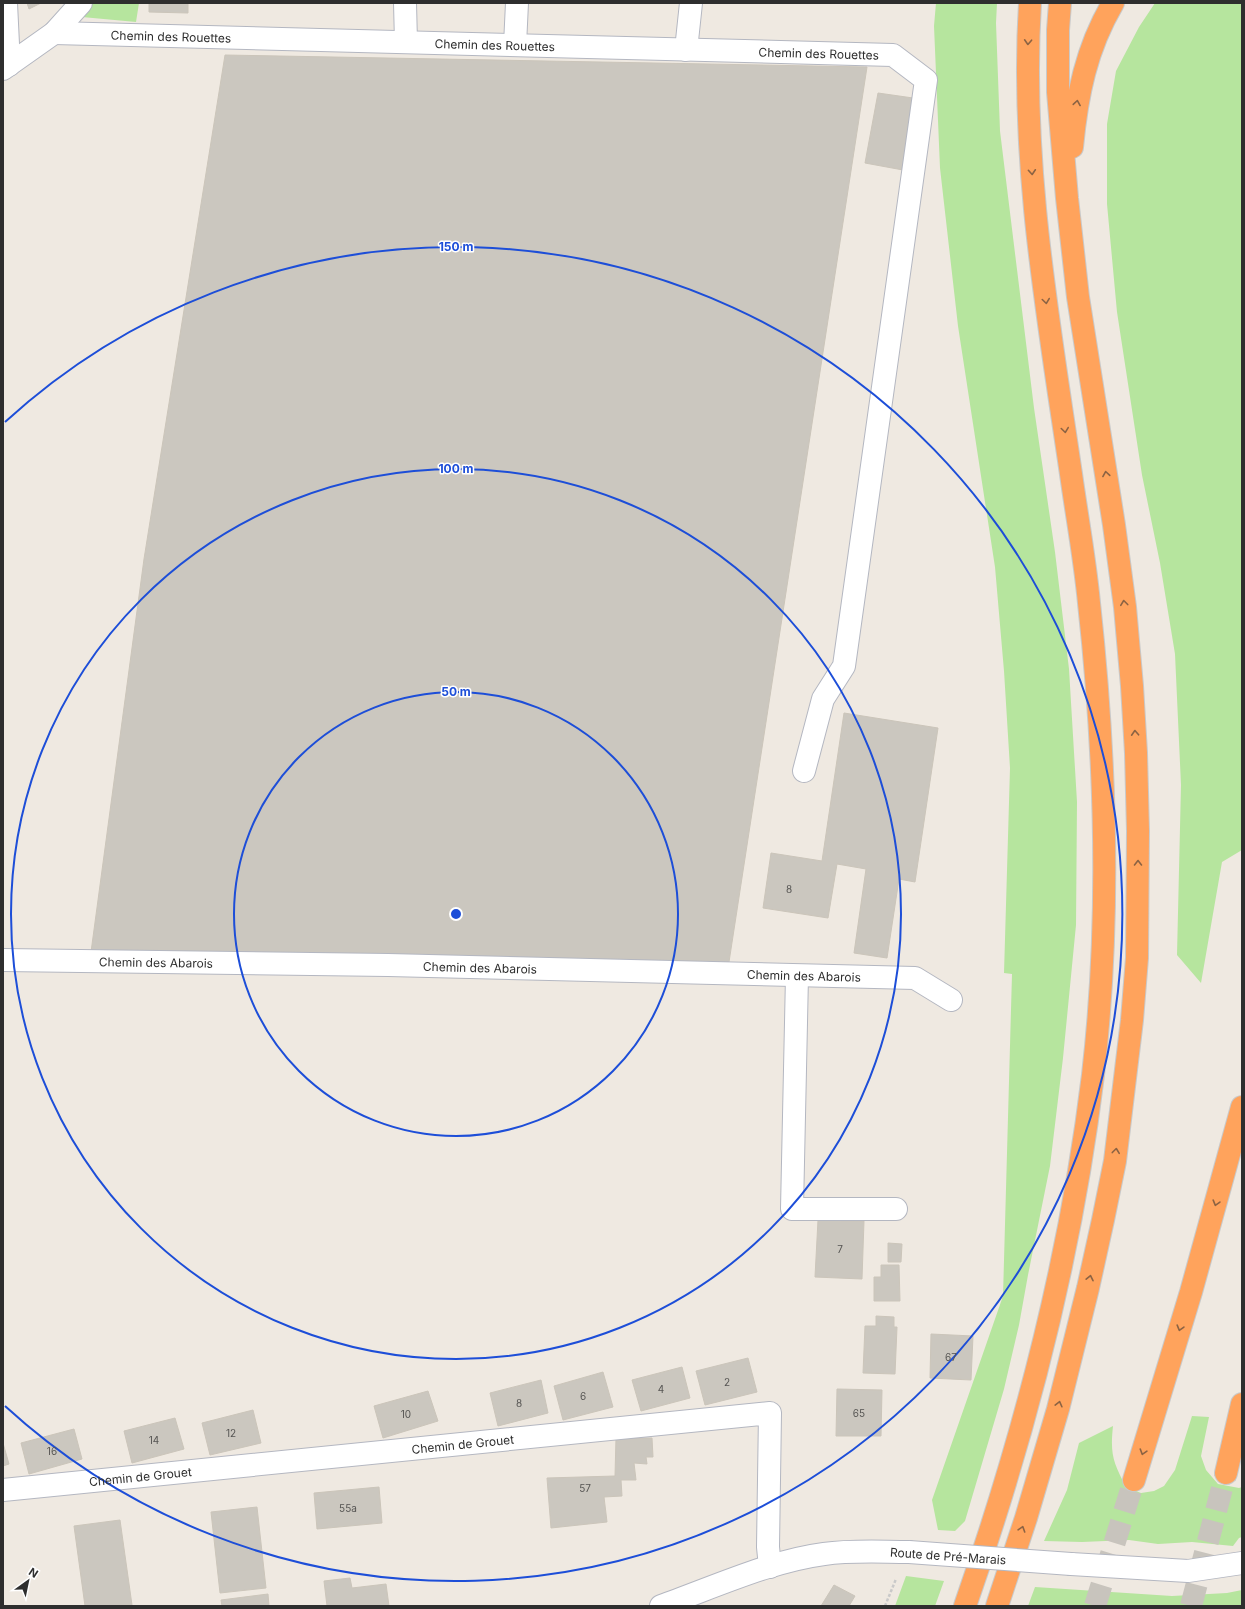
<svg xmlns="http://www.w3.org/2000/svg" width="1245" height="1609" font-family="Inter,sans-serif">
<style>
.green{fill:#b6e59e}
.building{fill:#cbc7bf;stroke:#cbc5ba}
.lines{fill:none;stroke-linecap:round;stroke-linejoin:round}
.highway-tunnel{stroke:#c8c4bd;stroke-width:22;stroke-dasharray:22 11;stroke-linecap:butt}
.minor-casing{stroke:#b4b7c1;stroke-width:24}
.highway-casing{stroke:#c9c9c9;stroke-width:24}
.path{stroke:#c9c9c9;stroke-width:2.5;stroke-dasharray:3 2;stroke-linecap:butt}
.minor{stroke:#fff;stroke-width:22}
.highway{stroke:#ffa35c;stroke-width:22}
.minor-bridge-casing{stroke:#b4b7c1;stroke-width:24;stroke-linecap:butt}
.minor-bridge{stroke:#fff;stroke-width:22}
.oneway{stroke:#8c6343}
.ring{fill:none;stroke:#1d4ed8;stroke-width:2}
.labels{text-anchor:middle;dominant-baseline:central;stroke-width:3;stroke-linejoin:round;paint-order:stroke}
.number-label{font-size:10px;fill:#555452}
.street-label{font-size:12px;fill:#2e2e2e;stroke:#fff}
.centre{fill:#1d4ed8;stroke:#fff;stroke-width:2}
.ring-label{font-size:12px;text-anchor:middle;font-weight:bold;fill:#1d4ed8;stroke:#fff;stroke-width:3;stroke-linejoin:round;paint-order:stroke}
</style>
<rect width="100%" height="100%" fill="#efe9e1"/>
<path class="green" d="M 93,3 L 139,3 L 136,22 L 82,17 Z
M 936,3 L 997,3 L 996,23 L 1000,131 L 1034,408 L 1055,552 L 1069,669 L 1077,802 L 1076,925 L 1063,1058 L 1050,1166 L 1028,1275 L 1019,1325 L 1004,1389 L 965,1521 L 955,1531 L 938,1530 L 932,1500 L 1003,1296 L 1012,974 L 1004,973 L 1010,768 L 1004,671 L 995,567 L 958,326 L 940,168 L 934,26 Z
M 1155,3 L 1242,3 L 1242,850 L 1222,862 L 1201,983 L 1177,955 L 1181,785 L 1175,654 L 1160,563 L 1142,475 L 1117,312 L 1107,204 L 1107,124 L 1116,71 L 1139,27 Z
M 1192,1416 L 1209,1417 L 1201,1456 L 1206,1470 L 1218,1484 L 1239,1488 L 1242,1487 L 1242,1537 L 1239,1538 L 1233,1546 L 1192,1542 L 1158,1544 L 1129,1540 L 1082,1542 L 1044,1541 L 1067,1490 L 1079,1443 L 1113,1426 C 1110,1454 1113,1462 1126,1487 L 1141,1493 L 1154,1491 L 1164,1486 L 1175,1470 Z
M 906,1576 L 944,1581 L 935,1606 L 895,1606 Z
M 1035,1587 L 1172,1596 L 1227,1593 L 1242,1590 L 1242,1606 L 1028,1606 Z"/>
<path class="building" d="M 27,3 L 41,3 L 29,9 Z
M 149,3 L 188,3 L 188,13 L 149,12 Z
M 225,55 L 867,67 L 729,962 L 91,952 L 144,559 Z
M 878,93 L 913,98 L 903,170 L 865,163 Z
M 844,713 L 938,728 L 915,882 L 899,879 L 887,958 L 854,953 L 866,869 L 837,864 L 828,918 L 763,908 L 771,853 L 822,861 Z
M 818,1220 L 864,1221 L 862,1279 L 815,1277 Z
M 888,1243 L 902,1244 L 901,1262 L 888,1262 Z
M 881,1265 L 899,1265 L 900,1301 L 874,1301 L 874,1277 L 881,1277 Z
M 876,1316 L 894,1317 L 894,1327 L 897,1327 L 895,1374 L 863,1373 L 865,1326 L 876,1326 Z
M 931,1334 L 973,1336 L 971,1380 L 930,1378 Z
M 748,1358 L 757,1392 L 705,1405 L 696,1371 Z
M 682,1367 L 690,1398 L 641,1411 L 632,1380 Z
M 603,1372 L 613,1407 L 563,1420 L 554,1386 Z
M 541,1380 L 548,1413 L 498,1426 L 490,1393 Z
M 837,1389 L 882,1390 L 881,1436 L 836,1436 Z
M 428,1391 L 438,1421 L 383,1438 L 374,1406 Z
M 253,1410 L 261,1443 L 210,1455 L 202,1423 Z
M 175,1418 L 184,1449 L 132,1463 L 124,1431 Z
M 74,1429 L 82,1459 L 29,1474 L 21,1443 Z
M 616,1438 L 652,1438 L 653,1457 L 646,1457 L 647,1464 L 634,1463 L 636,1480 L 621,1480 L 622,1496 L 604,1497 L 607,1522 L 551,1528 L 547,1478 L 615,1476 Z
M 3,1443 L 9,1464 L 3,1466 Z
M 379,1487 L 382,1523 L 317,1529 L 314,1493 Z
M 257,1507 L 266,1588 L 220,1593 L 211,1512 Z
M 120,1520 L 132,1605 L 85,1606 L 74,1526 Z
M 350,1578 L 352,1588 L 386,1584 L 389,1606 L 327,1606 L 324,1581 Z
M 834,1585 L 855,1596 L 849,1606 L 821,1606 Z
M 268,1594 L 269,1606 L 222,1606 L 221,1600 Z"/>
<g class="lines">
<path class="highway-tunnel" d="M 1095,1606 L 1134,1480
M 1191,1606 L 1226,1473"/>
<defs>
<g id="minor">
<path d="M 6,3 L 9,65"/>
<path d="M 405,3 L 406,42"/>
<path id="s1" d="M 54,33 L 893,55 L 926,80 L 844,666 L 823,699 L 804,771"/>
<path d="M 515,45 L 517,3"/>
<path d="M 686,50 L 691,3"/>
<path d="M 3,69 L 54,33 L 81,3"/>
<path id="s2" d="M 3,960 L 388,965 L 915,978 L 951,1000"/>
<path d="M 797,976 L 792,1209 L 896,1209"/>
<path id="s3" d="M 3,1490 L 770,1413 L 768,1547 L 770,1567"/>
<path d="M 1071,1564 L 1188,1571 L 1242,1563"/>
<path d="M 661,1606 C 712,1588 770,1561 824,1554 C 852,1550 881,1552 909,1552"/>
</g>
<path id="highway" d="M 1072,147 C 1077,95 1086,49 1113,3
M 1226,1473 L 1242,1404
M 1134,1480 L 1191,1292 L 1242,1107
M 965,1606 C 1025,1434 1071,1257 1093,1075 C 1111,919 1106,759 1089,603 C 1085,560 1077,517 1071,474 C 1048,317 1020,162 1030,3
M 997,1606 L 1026,1518 L 1058,1409 L 1088,1288 L 1103,1220 L 1115,1161 L 1132,1020 L 1137,958 L 1138,831 L 1136,753 L 1132,686 L 1125,607 L 1114,525 L 1078,297 L 1067,198 L 1058,92 L 1058,30 L 1060,3"/>
</defs>
<use href="#minor" class="minor-casing"/>
<use href="#highway" class="highway-casing"/>
<path class="path" d="M 885,1606 L 896,1579"/>
<use href="#minor" class="minor"/>
<use href="#highway" class="highway"/>
<defs>
<path id="minor-bridge" d="M 909,1552 L 1071,1564"/>
</defs>
<use href="#minor-bridge" class="minor-bridge-casing"/>
<use href="#minor-bridge" class="minor-bridge"/>
</g>
<defs><path id="oneway-chevron" d="M-2-3.5L2.5 0L-2 3.5" fill="none" stroke-width="1.6" stroke-linecap="round" stroke-linejoin="round"/></defs>
<g class="oneway">
<use href="#oneway-chevron" transform="translate(1028 42) rotate(93)"/>
<use href="#oneway-chevron" transform="translate(1077 103) rotate(-81)"/>
<use href="#oneway-chevron" transform="translate(1032 172) rotate(86)"/>
<use href="#oneway-chevron" transform="translate(1046 301) rotate(82)"/>
<use href="#oneway-chevron" transform="translate(1065 430) rotate(82)"/>
<use href="#oneway-chevron" transform="translate(1106 474) rotate(-99)"/>
<use href="#oneway-chevron" transform="translate(1124 603) rotate(-97)"/>
<use href="#oneway-chevron" transform="translate(1135 733) rotate(-93)"/>
<use href="#oneway-chevron" transform="translate(1138 863) rotate(-90)"/>
<use href="#oneway-chevron" transform="translate(1116 1151) rotate(-83)"/>
<use href="#oneway-chevron" transform="translate(1216 1203) rotate(106)"/>
<use href="#oneway-chevron" transform="translate(1090 1278) rotate(-78)"/>
<use href="#oneway-chevron" transform="translate(1180 1328) rotate(106)"/>
<use href="#oneway-chevron" transform="translate(1059 1404) rotate(-76)"/>
<use href="#oneway-chevron" transform="translate(1143 1452) rotate(107)"/>
<use href="#oneway-chevron" transform="translate(1022 1529) rotate(-72)"/>
</g>
<g class="ring">
<circle cx="456" cy="914" r="222"/>
<circle cx="456" cy="914" r="445"/>
<path d="M5 422A667 667 0 1 1 5 1406"/>
</g>
<g class="labels">
<g class="number-label">
<text x="789" y="889">8</text>
<text x="840" y="1249">7</text>
<text x="951" y="1357">67</text>
<text x="727" y="1382">2</text>
<text x="661" y="1389">4</text>
<text x="583" y="1396">6</text>
<text x="519" y="1403">8</text>
<text x="859" y="1413">65</text>
<text x="406" y="1414">10</text>
<text x="231" y="1433">12</text>
<text x="154" y="1440">14</text>
<text x="52" y="1451">16</text>
<text x="585" y="1488">57</text>
<text x="348" y="1508">55a</text>
</g>
<g class="street-label">
<text stroke="none"><textPath href="#s1" startOffset="117">Chemin des Rouettes</textPath></text>
<text stroke="none"><textPath href="#s1" startOffset="441">Chemin des Rouettes</textPath></text>
<text stroke="none"><textPath href="#s1" startOffset="765">Chemin des Rouettes</textPath></text>
<text stroke="none"><textPath href="#s2" startOffset="153">Chemin des Abarois</textPath></text>
<text stroke="none"><textPath href="#s2" startOffset="477">Chemin des Abarois</textPath></text>
<text stroke="none"><textPath href="#s2" startOffset="801">Chemin des Abarois</textPath></text>
<text stroke="none"><textPath href="#s3" startOffset="462">Chemin de Grouet</textPath></text>
<text stroke="none"><textPath href="#s3" startOffset="138">Chemin de Grouet</textPath></text>
<text transform="translate(948 1556) rotate(4)">Route de Pré-Marais</text>
</g>
</g>
<circle cx="456" cy="914" r="6" class="centre"/>
<g class="ring-label">
<text x="456" y="251">150 m</text>
<text x="456" y="473">100 m</text>
<text x="456" y="696">50 m</text>
</g>
<rect width="1245" height="1609" fill="none" stroke="#2e2e2e" stroke-width="8"/>
<g transform="translate(28 1581) rotate(33)" stroke="#ffffff" stroke-width="3" paint-order="stroke">
<path d="M0-3L7 15L0 10L-7 15Z" fill="#2e2e2e"/>
<text y="-6" font-size="11" font-weight="bold" text-anchor="middle" fill="#2e2e2e">N</text>
</g>
</svg>
